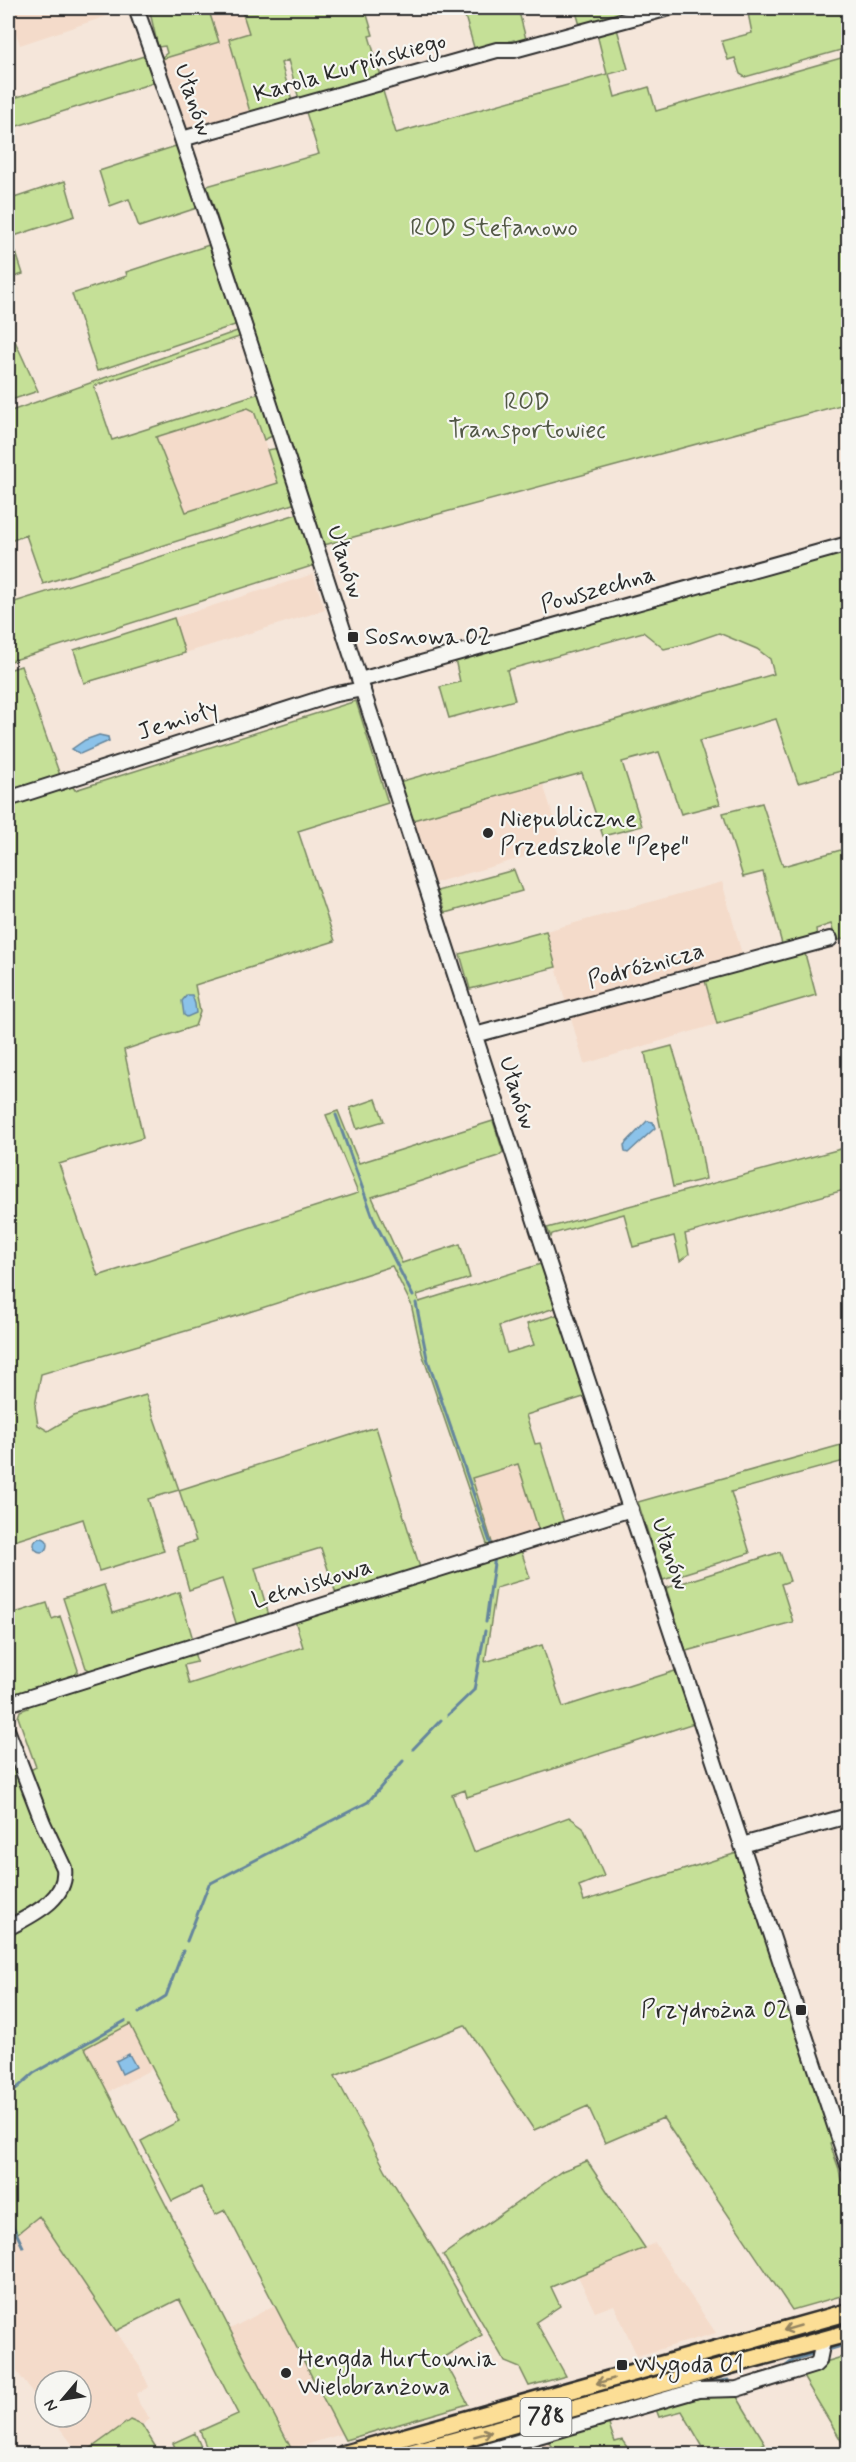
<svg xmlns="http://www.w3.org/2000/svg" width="856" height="2462" font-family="Mynerve,sans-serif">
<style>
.built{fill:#f4dbca}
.green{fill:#c5e097;stroke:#788661;stroke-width:1.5}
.water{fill:#8bc2e9;stroke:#65869d;stroke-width:1.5}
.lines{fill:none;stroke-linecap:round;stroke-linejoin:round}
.stream{stroke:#65869d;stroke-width:3}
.minor-casing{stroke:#2b2b2b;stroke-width:18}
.major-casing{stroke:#2b2b2b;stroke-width:21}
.minor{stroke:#f6f6f2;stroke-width:14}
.major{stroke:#fcde96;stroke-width:16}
.oneway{stroke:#948460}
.poi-dot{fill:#2b2b2b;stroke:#f6f6f2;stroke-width:2}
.labels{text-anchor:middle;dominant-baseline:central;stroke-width:4.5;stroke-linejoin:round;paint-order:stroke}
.shield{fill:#f6f6f2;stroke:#686867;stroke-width:1.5}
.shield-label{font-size:22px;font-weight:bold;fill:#2b2b2b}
.street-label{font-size:24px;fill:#2b2b2b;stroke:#f6f6f2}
.park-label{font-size:24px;fill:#525846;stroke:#f6f6f2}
.poi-label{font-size:24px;fill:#2b2b2b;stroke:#f6f6f2;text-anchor:start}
</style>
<rect width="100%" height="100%" fill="#f5e6da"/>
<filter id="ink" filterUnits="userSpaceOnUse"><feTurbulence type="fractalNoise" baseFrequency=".0167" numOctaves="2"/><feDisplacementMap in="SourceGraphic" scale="12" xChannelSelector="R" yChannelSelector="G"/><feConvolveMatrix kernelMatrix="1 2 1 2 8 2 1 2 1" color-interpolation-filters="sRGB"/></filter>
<g filter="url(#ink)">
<path class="built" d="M 8,8 L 121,8 L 122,11 L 20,45 Z
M 208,8 L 241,8 L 249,33 L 229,39 L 250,112 L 187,130 L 162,59 L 219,42 Z
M 248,408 L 254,411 L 278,483 L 186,512 L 156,437 Z
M 313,574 L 325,610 L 185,653 L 174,618 Z
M 543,784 L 563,846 L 434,883 L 413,820 Z
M 722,882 L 743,958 L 567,1007 L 546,931 Z
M 704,977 L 717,1024 L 584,1064 L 570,1014 Z
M 518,1464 L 539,1531 L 493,1545 L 472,1478 Z
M 130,2024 L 152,2069 L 108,2092 L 85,2048 Z
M 39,2216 L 140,2367 L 149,2387 L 136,2394 L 140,2405 L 150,2419 L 142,2425 L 130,2420 L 83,2454 L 80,2454 L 51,2417 L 81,2417 L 81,2381 L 45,2381 L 45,2409 L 8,2360 L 8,2241 Z
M 655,2243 L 716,2333 L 637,2356 L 614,2305 L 595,2312 L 578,2276 Z
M 275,2305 L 342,2434 L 292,2449 L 230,2329 Z
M 546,2439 L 557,2454 L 492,2454 Z"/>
<path class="green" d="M 149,8 L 208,8 L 219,42 L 162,59 L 162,57 L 167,53 L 165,46 L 158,47 Z
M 241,8 L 365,8 L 373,35 L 369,36 L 381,76 L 299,99 L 288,60 L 281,63 L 292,101 L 250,112 L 229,39 L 249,33 Z
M 458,8 L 518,8 L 527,43 L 516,46 L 514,40 L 475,51 L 463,9 L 459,10 Z
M 575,8 L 640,8 L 641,13 L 581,29 Z
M 747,8 L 848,8 L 848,48 L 745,77 L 740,74 L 735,58 L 728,60 L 722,41 L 752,33 Z
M 616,25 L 628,69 L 609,74 L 615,97 L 649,87 L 656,111 L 848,56 L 848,403 L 324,545 L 207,186 L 319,154 L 305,109 L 382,88 L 396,133 L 607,74 L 596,30 Z
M 147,55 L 156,82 L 8,129 L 8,100 Z
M 179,145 L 200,207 L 139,227 L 129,199 L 110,206 L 99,171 Z
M 65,181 L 75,216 L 11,237 L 23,274 L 8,279 L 8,200 Z
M 212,244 L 238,324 L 97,371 L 72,294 L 127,276 L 126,272 Z
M 8,326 L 38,391 L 8,401 Z
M 240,330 L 242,336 L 94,386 L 95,390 L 112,440 L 260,393 L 274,435 L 264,440 L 254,411 L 248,408 L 156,437 L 186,512 L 278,483 L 267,450 L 279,448 L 296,503 L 43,584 L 26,535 L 8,542 L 8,412 Z
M 300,513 L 315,565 L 8,662 L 8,604 Z
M 848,552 L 848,769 L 798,783 L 776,719 L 699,741 L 720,804 L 681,814 L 659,752 L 622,762 L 642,826 L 603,836 L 582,773 L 413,820 L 399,782 L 774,674 L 770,659 L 757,649 L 719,633 L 690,643 L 664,649 L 643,632 L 507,670 L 515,700 L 449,718 L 440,687 L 460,682 L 455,659 Z
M 174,618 L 185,653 L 84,683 L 74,650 Z
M 21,666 L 61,778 L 8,796 L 8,670 Z
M 356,701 L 388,803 L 298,831 L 335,941 L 195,985 L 200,1012 L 195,1026 L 124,1050 L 143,1138 L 59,1164 L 98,1276 L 358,1193 L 326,1115 L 338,1111 L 359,1163 L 493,1121 L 503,1152 L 498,1156 L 372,1197 L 402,1263 L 460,1244 L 470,1278 L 417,1295 L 419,1302 L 544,1263 L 558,1307 L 499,1326 L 507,1353 L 534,1345 L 527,1324 L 560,1314 L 587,1396 L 526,1415 L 535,1444 L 540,1443 L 564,1523 L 539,1531 L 518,1464 L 472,1478 L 494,1549 L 489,1550 L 422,1353 L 411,1304 L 392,1266 L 243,1314 L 41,1374 L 35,1406 L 38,1425 L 48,1431 L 73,1416 L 146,1395 L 179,1490 L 376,1427 L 421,1571 L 337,1597 L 321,1548 L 255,1568 L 270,1619 L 238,1629 L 222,1579 L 189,1590 L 177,1547 L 196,1541 L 179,1490 L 148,1499 L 164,1551 L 99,1571 L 83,1519 L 8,1543 L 8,804 L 71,784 L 75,790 Z
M 762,803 L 783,866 L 848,848 L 848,937 L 836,941 L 831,924 L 816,929 L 817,938 L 783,948 L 763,872 L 743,877 L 723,813 Z
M 514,870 L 522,891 L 445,913 L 437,891 Z
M 546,931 L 556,967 L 470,989 L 460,954 Z
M 804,950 L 816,995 L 717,1024 L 704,977 Z
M 672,1046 L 698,1132 L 706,1179 L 673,1187 L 645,1053 Z
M 376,1099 L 384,1121 L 357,1129 L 350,1108 Z
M 848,1147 L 848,1189 L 685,1234 L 689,1254 L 680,1261 L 674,1236 L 633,1247 L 624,1214 L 552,1234 L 551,1237 L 547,1228 Z
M 848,1443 L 848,1460 L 731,1492 L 750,1553 L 663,1580 L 638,1502 Z
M 520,1547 L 530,1578 L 496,1588 L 485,1662 L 542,1645 L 563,1707 L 678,1670 L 694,1723 L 467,1797 L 465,1790 L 452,1795 L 474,1852 L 569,1817 L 583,1827 L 604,1876 L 579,1886 L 584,1901 L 737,1853 L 834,2142 L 830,2144 L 839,2169 L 848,2221 L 848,2294 L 792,2310 L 663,2118 L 605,2143 L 588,2106 L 534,2130 L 465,2025 L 335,2076 L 386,2171 L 435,2251 L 482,2335 L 443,2358 L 468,2404 L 345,2440 L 225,2210 L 215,2215 L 201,2187 L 172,2201 L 141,2141 L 179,2121 L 130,2024 L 85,2048 L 294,2454 L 209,2454 L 200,2431 L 238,2414 L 179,2299 L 116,2331 L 39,2216 L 8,2241 L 8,1933 L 67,1888 L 27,1772 L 36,1767 L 18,1717 L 20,1711 L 28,1708 L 25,1701 L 193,1649 L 197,1662 L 184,1665 L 189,1684 L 303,1647 L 294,1617 Z
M 780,1552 L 790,1581 L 781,1584 L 793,1622 L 686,1651 L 666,1588 Z
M 104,1585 L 113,1613 L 179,1592 L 192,1636 L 189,1643 L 91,1671 L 86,1668 L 63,1598 Z
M 47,1603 L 52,1619 L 60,1616 L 78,1670 L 75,1677 L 8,1701 L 8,1615 Z
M 8,1748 L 57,1866 C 62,1896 29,1908 8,1921 Z
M 587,2161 L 645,2248 L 551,2287 L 560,2306 L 536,2322 L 566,2376 L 529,2386 L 520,2368 L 505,2362 L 443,2255 L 562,2171 Z
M 842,2357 L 848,2369 L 848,2452 L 802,2375 L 822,2363 Z
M 734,2392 L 765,2443 L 747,2454 L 707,2454 L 682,2411 L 659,2417 L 656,2409 L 718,2393 Z
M 130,2420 L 142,2425 L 160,2454 L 83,2454 Z
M 608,2422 L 615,2442 L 622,2440 L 632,2454 L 557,2454 L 546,2439 Z
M 195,2433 L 204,2454 L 178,2454 L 173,2443 Z"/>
<path class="water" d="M 99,735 L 108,737 L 109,741 L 80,754 L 72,749 L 85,740 Z
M 187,995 L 192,995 L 195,1004 L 196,1013 L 187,1017 L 184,1015 L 182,1001 Z
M 647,1121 L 653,1122 L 655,1128 L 628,1153 L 625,1152 L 624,1145 Z
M34 1545a7 7 0 1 1 14 0a7 7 0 1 1-14 0Z
M 129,2054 L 136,2067 L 122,2074 L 116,2061 Z"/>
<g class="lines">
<path class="stream" d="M 336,1115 L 374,1220 L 413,1296
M 416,1303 L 427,1358 L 492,1548
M 486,1622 L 495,1556
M 448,1715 L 474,1690 L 485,1631
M 413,1749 L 441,1720
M 187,1941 L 209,1884 L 368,1802 L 403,1761
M 139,2013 L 166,1996 L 183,1951
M 8,2096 L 34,2073 L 125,2021
M 8,2216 L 23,2247
M 828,2350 L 848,2344
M 782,2369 L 794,2360 L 812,2354
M 707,2383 L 728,2380
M 448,2454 L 522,2433"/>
<defs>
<path id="minor" d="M 136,8 L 182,139 L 251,346 L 547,1258 L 848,2165
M 182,139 L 497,50 L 514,50 L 669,8
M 360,680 L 848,544
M 8,799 L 332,695 L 363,689
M 475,1035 L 830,939
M 8,1704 L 631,1509
M 8,1732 L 43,1823 L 64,1868 C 68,1900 31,1915 8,1928
M 742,1845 L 848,1816
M 476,2454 L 698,2390 L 737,2389 L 815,2365 L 819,2361 L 823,2341"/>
<path id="major" d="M 344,2454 L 848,2312
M 406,2454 L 848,2333"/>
</defs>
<use href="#minor" class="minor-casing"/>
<use href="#major" class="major-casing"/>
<use href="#minor" class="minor"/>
<use href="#major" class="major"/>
</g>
<defs><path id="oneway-shaft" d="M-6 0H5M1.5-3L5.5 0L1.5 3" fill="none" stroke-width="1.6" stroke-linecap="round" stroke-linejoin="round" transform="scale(1.5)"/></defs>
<g class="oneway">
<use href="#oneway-shaft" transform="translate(792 2328) rotate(164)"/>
<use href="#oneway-shaft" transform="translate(605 2381) rotate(164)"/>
<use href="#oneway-shaft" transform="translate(483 2434) rotate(-15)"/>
</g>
</g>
<g class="poi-dot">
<rect x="347" y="631" width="12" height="12" rx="3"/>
<circle cx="488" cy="833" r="6"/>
<rect x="795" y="2004" width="12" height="12" rx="3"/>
<rect x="616" y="2359" width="12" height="12" rx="3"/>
<circle cx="286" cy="2373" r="6"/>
</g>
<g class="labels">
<rect class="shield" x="520.5" y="2398" width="51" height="38" rx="4.5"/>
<g class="shield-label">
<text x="546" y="2417">788</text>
</g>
<g class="street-label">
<text transform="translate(350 68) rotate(-16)">Karola Kurpińskiego</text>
<text transform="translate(193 100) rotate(71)">Ułanów</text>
<text transform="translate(345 562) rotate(72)">Ułanów</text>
<text transform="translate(598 590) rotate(-16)">Powszechna</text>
<text transform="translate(178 721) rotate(-18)">Jemioły</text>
<text transform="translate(646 966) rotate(-15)">Podróżnicza</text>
<text transform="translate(517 1093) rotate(72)">Ułanów</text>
<text transform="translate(670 1554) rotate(71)">Ułanów</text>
<text transform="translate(312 1584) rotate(-17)">Letniskowa</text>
</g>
<g class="park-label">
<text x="494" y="228">ROD Stefanowo</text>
<text x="527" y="402">ROD<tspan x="527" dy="28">Transportowiec</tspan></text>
</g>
<g class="poi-label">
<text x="365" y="637">Sosnowa 02</text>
<text x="500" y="819">Niepubliczne<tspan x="500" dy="28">Przedszkole "Pepe"</tspan></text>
<text x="789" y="2010" text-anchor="end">Przydrożna 02</text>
<text x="298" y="2359">Hengda Hurtownia<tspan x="298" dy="28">Wielobranżowa</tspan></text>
<text x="634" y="2365">Wygoda 01</text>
</g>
</g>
<rect width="856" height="2462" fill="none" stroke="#f6f6f2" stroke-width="30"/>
<rect x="15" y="15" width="826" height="2432" fill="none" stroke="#2b2b2b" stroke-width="2" filter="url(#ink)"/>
<g transform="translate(63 2399) rotate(241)"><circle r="28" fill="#f6f6f2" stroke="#a5a5a2" stroke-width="1.5"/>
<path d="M0-4.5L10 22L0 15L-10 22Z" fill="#2b2b2b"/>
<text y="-9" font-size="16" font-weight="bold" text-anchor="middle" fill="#2b2b2b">N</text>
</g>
</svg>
